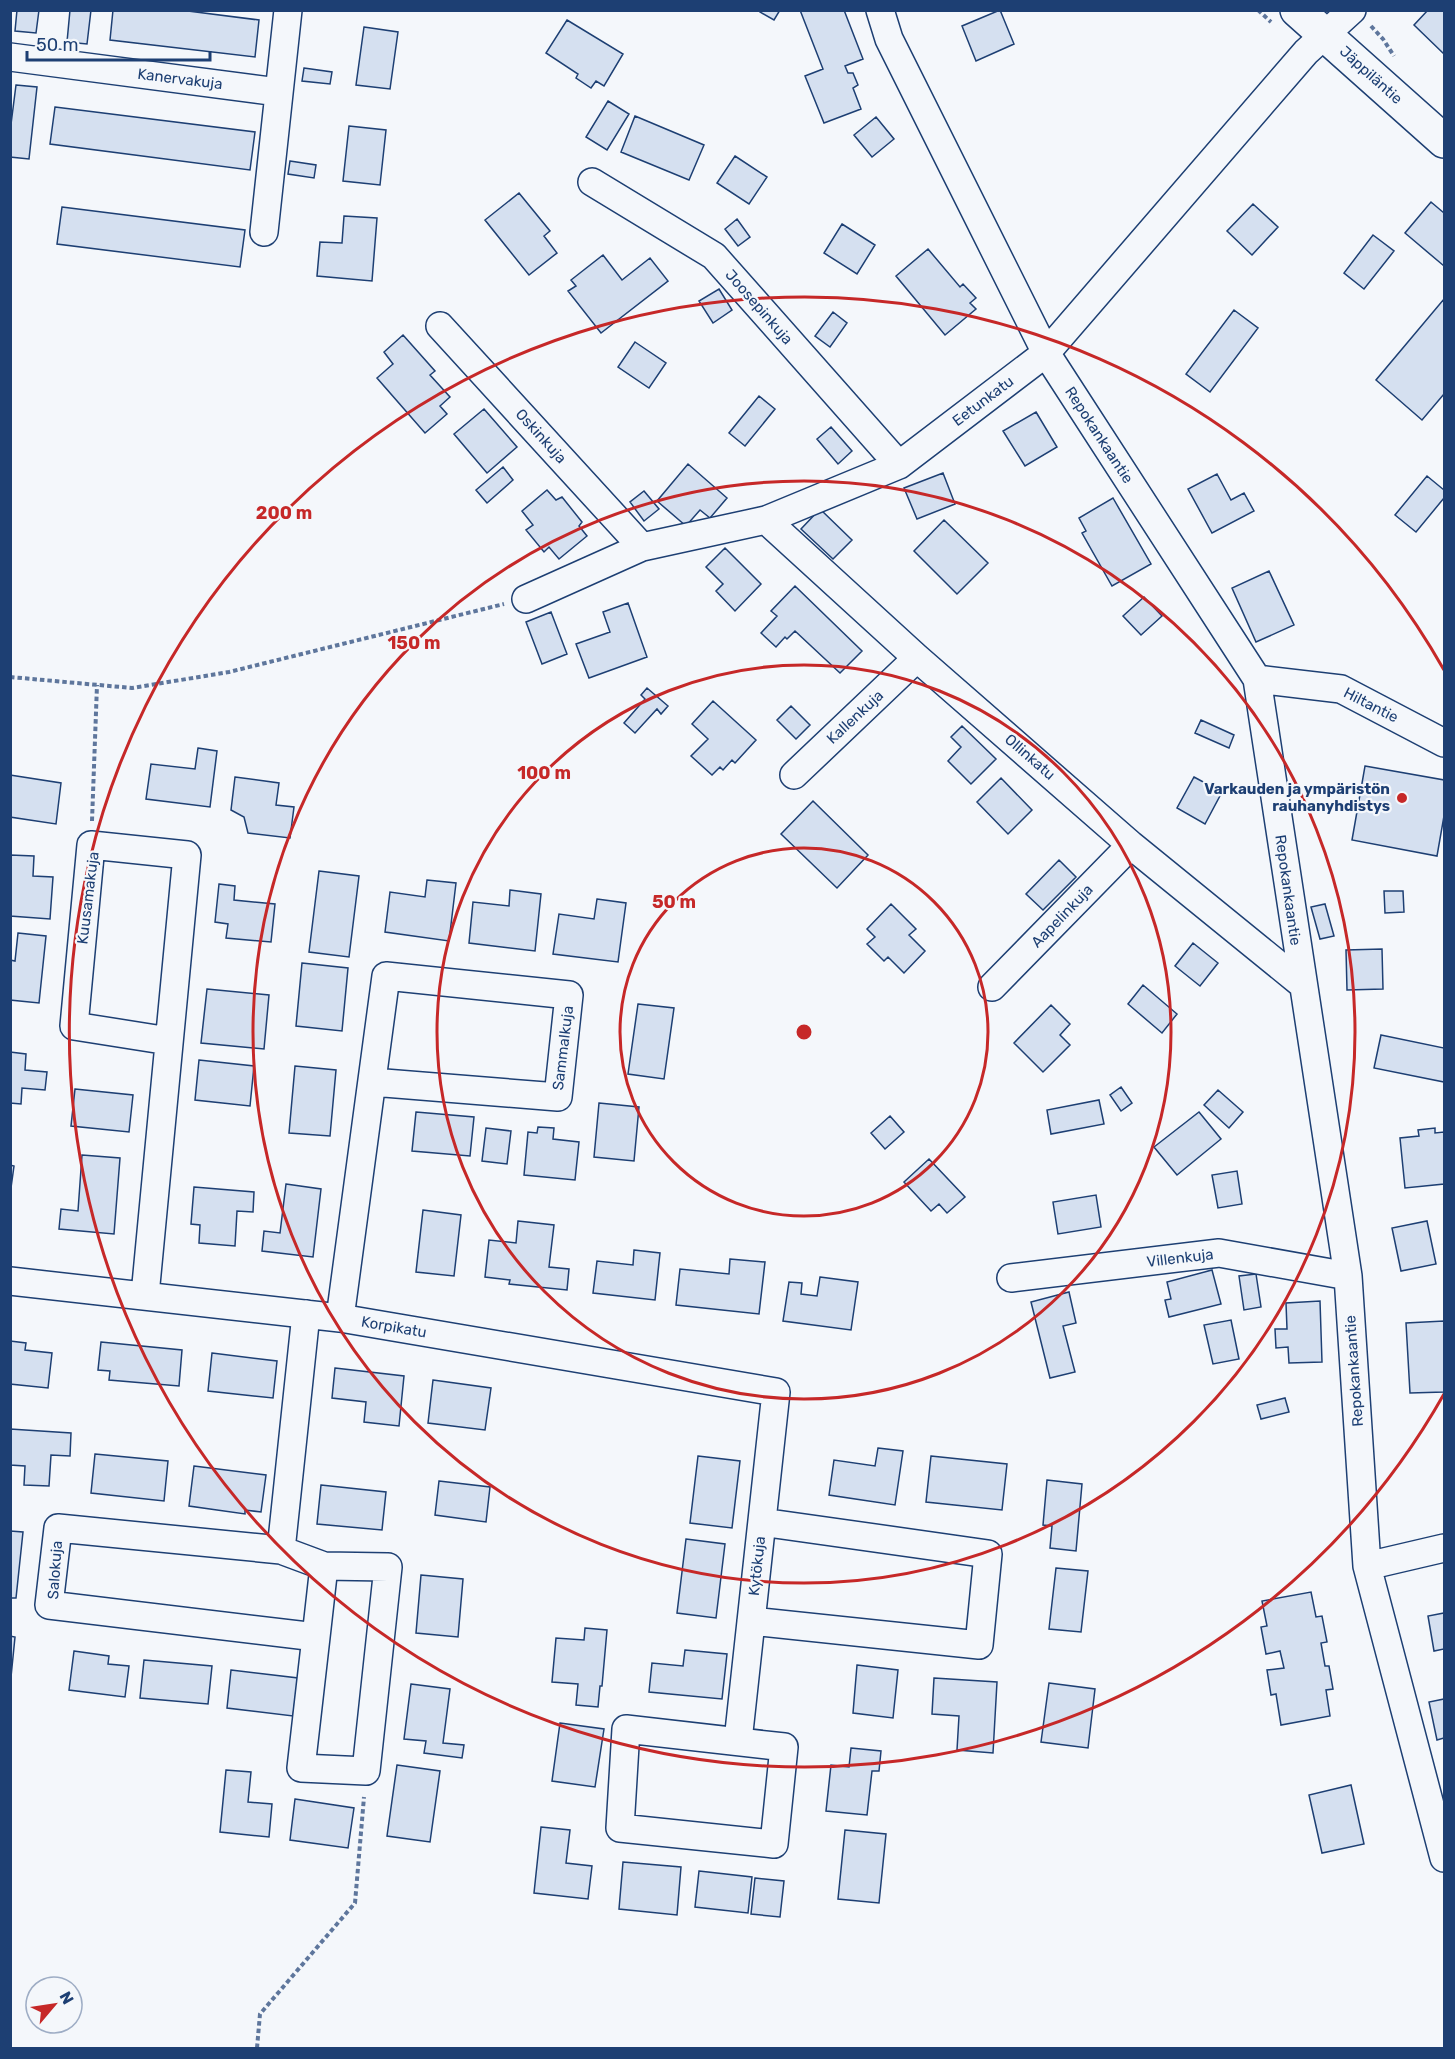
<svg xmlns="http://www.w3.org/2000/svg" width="1455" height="2059" font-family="Rubik,sans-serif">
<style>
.building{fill:#d5e0f0;stroke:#1d3f73;stroke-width:1.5}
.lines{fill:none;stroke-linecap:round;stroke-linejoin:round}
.minor-casing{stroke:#1d3f73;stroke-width:30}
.major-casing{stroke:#1d3f73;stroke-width:36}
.path{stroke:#5e769c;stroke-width:4;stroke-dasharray:4.5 3;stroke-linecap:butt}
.minor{stroke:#f4f7fb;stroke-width:27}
.major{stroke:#f4f7fb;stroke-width:33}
.ring{fill:none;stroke:#c62828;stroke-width:3}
.poi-dot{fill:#c62828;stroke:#f4f7fb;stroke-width:2}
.labels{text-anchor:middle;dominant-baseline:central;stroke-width:4.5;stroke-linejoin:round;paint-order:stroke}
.street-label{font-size:15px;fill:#1d3f73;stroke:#f4f7fb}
.poi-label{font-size:15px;font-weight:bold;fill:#1d3f73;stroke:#f4f7fb;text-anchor:end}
.centre{fill:#c62828;stroke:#f4f7fb;stroke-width:3}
.ring-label{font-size:18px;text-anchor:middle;font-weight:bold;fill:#c62828;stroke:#f4f7fb;stroke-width:4.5;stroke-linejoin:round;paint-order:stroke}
</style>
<rect width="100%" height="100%" fill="#f4f7fb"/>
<path class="building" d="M 17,10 L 39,10 L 36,33 L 15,31 Z
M 70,10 L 91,10 L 87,44 L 67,42 Z
M 113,10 L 180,10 L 259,20 L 255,57 L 110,40 Z
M 761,10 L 780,10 L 774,20 L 760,12 Z
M 800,10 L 844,10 L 863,59 L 845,66 L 848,73 L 853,73 L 858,85 L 853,88 L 861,109 L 824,123 L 805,76 L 823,69 Z
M 1000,10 L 1014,44 L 976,61 L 962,26 Z
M 1428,10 L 1444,10 L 1444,54 L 1414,25 Z
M 567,20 L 623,54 L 604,86 L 596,81 L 591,88 L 576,78 L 578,74 L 546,53 Z
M 364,27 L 398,32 L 390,89 L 356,85 Z
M 304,68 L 332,72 L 330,84 L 302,81 Z
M 16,85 L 37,87 L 29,159 L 10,157 L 10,132 Z
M 608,101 L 629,114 L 607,150 L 586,137 Z
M 55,107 L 255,132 L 250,170 L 50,144 Z
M 635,116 L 704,145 L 689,180 L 621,152 Z
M 876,117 L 894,139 L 872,157 L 854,135 Z
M 349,126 L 386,130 L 380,185 L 343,181 Z
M 735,156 L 767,177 L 749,204 L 717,183 Z
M 290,161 L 316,165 L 314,178 L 288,174 Z
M 519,193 L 550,231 L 544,236 L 557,253 L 529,275 L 485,220 Z
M 1431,202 L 1444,213 L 1444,266 L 1405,233 Z
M 1253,204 L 1278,227 L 1252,255 L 1227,231 Z
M 62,207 L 245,230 L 240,267 L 57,244 Z
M 344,216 L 377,218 L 372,281 L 317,276 L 320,242 L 342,243 Z
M 737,219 L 750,237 L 738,246 L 725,229 Z
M 842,224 L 875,245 L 857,274 L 824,253 Z
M 1373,235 L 1394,251 L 1364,289 L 1344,273 Z
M 928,249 L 960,287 L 963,284 L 976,298 L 970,303 L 976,309 L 945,335 L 896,276 Z
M 603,255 L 622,280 L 650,258 L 668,281 L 601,333 L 568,291 L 576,286 L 571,280 Z
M 719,289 L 732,310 L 713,323 L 699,301 Z
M 1444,299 L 1444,394 L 1422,420 L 1376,380 Z
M 1234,310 L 1258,328 L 1210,392 L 1186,374 Z
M 833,312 L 847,323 L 830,347 L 815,336 Z
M 403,335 L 435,371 L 430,375 L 450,397 L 440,406 L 447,414 L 425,433 L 377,378 L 393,364 L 384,352 Z
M 635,342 L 666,363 L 649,388 L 618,367 Z
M 759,396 L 775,409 L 745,446 L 729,433 Z
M 484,409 L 517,447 L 487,473 L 454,434 Z
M 1036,412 L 1057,447 L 1025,466 L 1003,431 Z
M 831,427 L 852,451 L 838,464 L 817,439 Z
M 688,464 L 727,498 L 710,518 L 700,510 L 686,526 L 657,501 Z
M 503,467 L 513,480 L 487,503 L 476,490 Z
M 943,473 L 955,504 L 917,519 L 904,488 Z
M 1217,474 L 1231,500 L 1244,493 L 1254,511 L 1212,533 L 1188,489 Z
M 1427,476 L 1444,490 L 1444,498 L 1416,532 L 1395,515 Z
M 547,490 L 556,500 L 562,497 L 582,522 L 579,526 L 587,536 L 559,559 L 549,547 L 544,552 L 526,530 L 533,525 L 522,511 Z
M 644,491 L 659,509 L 644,521 L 630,502 Z
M 1113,498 L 1151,564 L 1112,586 L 1082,533 L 1086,531 L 1079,518 Z
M 820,509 L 852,540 L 833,559 L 801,529 Z
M 944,520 L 988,563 L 957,594 L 914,551 Z
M 725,548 L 761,584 L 735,611 L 716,591 L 723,584 L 706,567 Z
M 1269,571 L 1294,625 L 1256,642 L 1232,588 Z
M 795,586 L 862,651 L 840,673 L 795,631 L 787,639 L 785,637 L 776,647 L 761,633 L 777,616 L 771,611 Z
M 1144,597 L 1162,616 L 1141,635 L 1123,616 Z
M 628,603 L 647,657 L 589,678 L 576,644 L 610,632 L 603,612 Z
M 551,612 L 567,654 L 542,664 L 526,622 Z
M 647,688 L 668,706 L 661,714 L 657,709 L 635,733 L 624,723 L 645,699 L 641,695 Z
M 713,701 L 756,740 L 735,763 L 732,760 L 723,770 L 720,767 L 712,775 L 691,756 L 708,739 L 692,724 Z
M 791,706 L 810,725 L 796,739 L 777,720 Z
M 1201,720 L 1234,735 L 1229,748 L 1195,733 Z
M 962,726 L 996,759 L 971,784 L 948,761 L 961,747 L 951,737 Z
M 198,748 L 217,751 L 210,807 L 146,799 L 151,764 L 195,769 Z
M 1365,766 L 1444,780 L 1444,816 L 1437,856 L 1352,840 Z
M 10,775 L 61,783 L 56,824 L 10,817 Z
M 235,777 L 279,783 L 276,805 L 294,807 L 290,838 L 248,833 L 244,817 L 231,810 Z
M 1194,777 L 1222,792 L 1205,824 L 1177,808 Z
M 1001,778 L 1032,810 L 1008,834 L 977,802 Z
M 813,801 L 868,855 L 837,888 L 781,834 Z
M 10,855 L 34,856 L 33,876 L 53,877 L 50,919 L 10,916 Z
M 1059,860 L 1076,877 L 1043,910 L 1026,894 Z
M 319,871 L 359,876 L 349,957 L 309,952 Z
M 427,880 L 456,883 L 449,941 L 385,932 L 390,892 L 425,897 Z
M 219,884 L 235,886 L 234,900 L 275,904 L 271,942 L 226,938 L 228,924 L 215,922 Z
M 510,890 L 541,894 L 535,951 L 469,943 L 473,902 L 509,906 Z
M 1384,891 L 1403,891 L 1404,912 L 1385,913 Z
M 597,899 L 626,903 L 618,962 L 553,954 L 559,914 L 594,919 Z
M 891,904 L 916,929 L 909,935 L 925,951 L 904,973 L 888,957 L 884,961 L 867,944 L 875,937 L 867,929 Z
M 1325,904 L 1334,936 L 1320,939 L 1311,907 Z
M 18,933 L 46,936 L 39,1003 L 10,1000 L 10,960 L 15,961 Z
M 1193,943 L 1218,963 L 1200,986 L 1175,966 Z
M 1382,949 L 1383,989 L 1347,990 L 1346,950 Z
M 302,963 L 348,968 L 342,1031 L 296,1026 Z
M 1143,985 L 1177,1014 L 1162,1033 L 1128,1004 Z
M 207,989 L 269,995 L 264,1049 L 201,1043 Z
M 638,1004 L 674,1008 L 664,1079 L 628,1074 Z
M 1051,1005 L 1070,1024 L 1060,1035 L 1070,1045 L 1043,1072 L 1014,1043 Z
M 1381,1035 L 1444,1048 L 1444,1082 L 1374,1068 Z
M 10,1052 L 26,1054 L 25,1070 L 47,1072 L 45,1090 L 22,1088 L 21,1104 L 10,1103 Z
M 199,1060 L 254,1066 L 250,1106 L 195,1100 Z
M 295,1066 L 336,1070 L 330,1136 L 289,1133 Z
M 1121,1087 L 1132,1103 L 1121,1111 L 1110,1095 Z
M 75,1089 L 133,1095 L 129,1132 L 71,1126 Z
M 1218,1090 L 1243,1112 L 1229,1128 L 1204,1105 Z
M 1099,1100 L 1104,1124 L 1051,1134 L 1047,1110 Z
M 599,1103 L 639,1107 L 634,1161 L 594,1157 Z
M 416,1112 L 474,1117 L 470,1156 L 412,1151 Z
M 1199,1112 L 1221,1139 L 1177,1175 L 1154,1147 Z
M 890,1116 L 904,1132 L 885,1149 L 871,1133 Z
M 538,1127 L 554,1128 L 553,1139 L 579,1142 L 575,1180 L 524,1175 L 528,1132 L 537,1133 Z
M 486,1128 L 511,1131 L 507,1164 L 482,1161 Z
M 1435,1128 L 1435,1133 L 1444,1132 L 1444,1184 L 1405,1188 L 1400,1138 L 1419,1136 L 1418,1130 Z
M 82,1155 L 120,1158 L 114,1234 L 59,1229 L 61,1209 L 78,1211 Z
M 929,1159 L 965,1197 L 947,1213 L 939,1204 L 931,1211 L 904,1182 Z
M 10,1165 L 14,1166 L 10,1195 Z
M 1237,1171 L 1242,1204 L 1218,1208 L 1212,1175 Z
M 286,1184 L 321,1189 L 313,1257 L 262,1251 L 264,1231 L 280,1233 Z
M 194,1187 L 254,1192 L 253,1212 L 237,1211 L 235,1246 L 199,1243 L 200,1225 L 191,1224 Z
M 1096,1195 L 1101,1227 L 1058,1234 L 1053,1202 Z
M 423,1210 L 461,1215 L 454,1276 L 416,1272 Z
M 518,1221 L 554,1225 L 549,1267 L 569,1269 L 567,1290 L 509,1284 L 510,1280 L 485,1277 L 489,1240 L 516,1243 Z
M 1427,1221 L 1436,1264 L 1401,1271 L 1392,1228 Z
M 634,1250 L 660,1253 L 655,1300 L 593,1293 L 597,1261 L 633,1265 Z
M 730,1259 L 765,1262 L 759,1314 L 676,1305 L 680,1269 L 729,1274 Z
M 1212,1270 L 1221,1304 L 1169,1317 L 1165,1300 L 1171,1299 L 1167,1282 Z
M 1256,1274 L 1261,1307 L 1244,1310 L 1239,1276 Z
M 820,1277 L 858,1282 L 851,1330 L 783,1321 L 789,1282 L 802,1283 L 801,1294 L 817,1296 Z
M 1069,1292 L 1076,1323 L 1063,1326 L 1075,1372 L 1050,1378 L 1031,1302 Z
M 1320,1301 L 1322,1362 L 1289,1363 L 1288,1347 L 1276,1348 L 1275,1329 L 1287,1329 L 1286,1303 Z
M 1231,1320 L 1239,1359 L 1213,1364 L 1204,1325 Z
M 1444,1321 L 1444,1392 L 1410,1393 L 1406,1323 Z
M 10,1341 L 26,1343 L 25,1350 L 52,1353 L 48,1388 L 10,1384 Z
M 101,1342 L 182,1350 L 179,1386 L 109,1380 L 110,1371 L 98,1370 Z
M 212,1353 L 277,1361 L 273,1398 L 208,1391 Z
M 335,1368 L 404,1376 L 399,1426 L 364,1422 L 366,1402 L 332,1398 Z
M 433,1380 L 491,1388 L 485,1430 L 428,1423 Z
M 1285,1398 L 1289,1412 L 1261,1419 L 1257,1405 Z
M 10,1429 L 71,1433 L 70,1456 L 51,1455 L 49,1486 L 24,1485 L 25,1466 L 10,1465 Z
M 878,1448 L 903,1451 L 895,1505 L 829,1495 L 834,1460 L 875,1466 Z
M 95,1454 L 168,1461 L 164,1501 L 91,1493 Z
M 698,1456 L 740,1461 L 732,1528 L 690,1523 Z
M 931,1456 L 1007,1464 L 1002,1510 L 926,1502 Z
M 194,1466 L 266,1475 L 261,1512 L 245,1510 L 245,1514 L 189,1506 Z
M 1047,1480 L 1082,1484 L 1076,1551 L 1050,1548 L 1052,1526 L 1043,1525 Z
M 439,1481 L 490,1487 L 486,1522 L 435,1515 Z
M 321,1485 L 386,1492 L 382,1530 L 317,1524 Z
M 10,1531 L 23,1532 L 16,1598 L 10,1598 Z
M 686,1539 L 725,1544 L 716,1618 L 677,1613 Z
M 1056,1568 L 1088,1571 L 1081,1632 L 1049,1629 Z
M 421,1575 L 463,1579 L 458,1637 L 416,1633 Z
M 1311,1592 L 1316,1617 L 1322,1616 L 1327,1642 L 1321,1643 L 1325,1666 L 1329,1666 L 1333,1689 L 1326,1690 L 1330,1716 L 1281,1725 L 1276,1694 L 1271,1695 L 1267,1670 L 1284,1668 L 1280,1651 L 1266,1654 L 1261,1627 L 1267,1626 L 1262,1601 Z
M 1444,1613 L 1444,1649 L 1434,1651 L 1428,1616 Z
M 585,1628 L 607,1630 L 602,1686 L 600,1686 L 598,1707 L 576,1705 L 578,1684 L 552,1682 L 556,1638 L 584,1640 Z
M 10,1636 L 15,1637 L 11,1677 L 10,1677 Z
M 685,1650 L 727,1654 L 722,1699 L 649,1692 L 652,1663 L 683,1666 Z
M 74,1651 L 109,1656 L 108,1664 L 129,1666 L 125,1697 L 69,1690 Z
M 144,1660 L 212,1666 L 208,1704 L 140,1698 Z
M 857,1665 L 898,1670 L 893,1718 L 853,1713 Z
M 231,1670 L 298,1678 L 293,1716 L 227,1708 Z
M 934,1678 L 997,1682 L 993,1753 L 957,1750 L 959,1716 L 932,1714 Z
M 1049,1683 L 1095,1689 L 1088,1748 L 1041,1742 Z
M 411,1684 L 450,1689 L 443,1743 L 464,1745 L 462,1758 L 424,1753 L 426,1741 L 404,1739 Z
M 1444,1699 L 1444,1738 L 1437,1740 L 1429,1702 Z
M 560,1723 L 604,1729 L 595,1787 L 552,1781 Z
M 851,1748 L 881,1751 L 879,1771 L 872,1771 L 867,1815 L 826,1811 L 831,1765 L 849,1767 Z
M 397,1765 L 440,1771 L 430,1842 L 387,1836 Z
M 226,1770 L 251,1772 L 248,1802 L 272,1804 L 269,1837 L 220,1832 Z
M 1351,1785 L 1364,1844 L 1322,1853 L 1309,1795 Z
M 295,1799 L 354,1808 L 348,1848 L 290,1840 Z
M 541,1827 L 570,1830 L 566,1863 L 592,1866 L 588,1899 L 534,1893 Z
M 845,1830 L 886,1834 L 879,1903 L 838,1899 Z
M 623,1862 L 681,1867 L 677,1915 L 619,1909 Z
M 699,1871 L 752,1877 L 748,1913 L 695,1907 Z
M 755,1878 L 784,1881 L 780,1917 L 751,1914 Z"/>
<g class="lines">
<defs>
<path id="minor" d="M 880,10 L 889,39 L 1046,353 L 1257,679 L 1348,1276 L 1367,1566 L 1444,1858
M 10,57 L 278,92
M 592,182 L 714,256 L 899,465
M 264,232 L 288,10
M 440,326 L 642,547
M 766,520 L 917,658 L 1131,845 L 1302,984
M 526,599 L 642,547 L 766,520 L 899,465 L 1046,353 L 1306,52 L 1352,10
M 1257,679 L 1341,689 L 1444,743
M 794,775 L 917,658
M 992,987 L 1131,845
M 1011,1278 L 1219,1253 L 1348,1276
M 10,1281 L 340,1318 L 776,1392 L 738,1741
M 145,1295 L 187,855 L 91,845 L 74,1026 L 169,1041
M 340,1318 L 386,976 L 569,995 L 558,1097 L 372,1082
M 281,1550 L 324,1566 L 388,1567 L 366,1771 L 301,1768 L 316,1637 L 49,1605 L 58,1528 L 281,1550 L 306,1314
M 1367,1566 L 1444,1548
M 751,1621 L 979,1645 L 988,1554 L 762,1522
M 316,1637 L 324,1566
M 626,1729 L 784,1747 L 774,1844 L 620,1828 Z"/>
<path id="major" d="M 1297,10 L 1444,141"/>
</defs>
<use href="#minor" class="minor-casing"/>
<use href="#major" class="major-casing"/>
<path class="path" d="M 1258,10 L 1271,22
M 1371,26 L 1383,39 L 1394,56
M 10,677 L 132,688 L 229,672 L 504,604
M 92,821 L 97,685
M 257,2048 L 260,2014 L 355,1903 L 364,1797"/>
<use href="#minor" class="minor"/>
<use href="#major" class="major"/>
</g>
<g class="ring">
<circle cx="804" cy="1032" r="184"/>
<circle cx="804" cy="1032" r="367"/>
<circle cx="804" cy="1032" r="551"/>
<path d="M1444 1394A735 735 0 1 1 1444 670"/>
</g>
<circle class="poi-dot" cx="1402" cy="798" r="6"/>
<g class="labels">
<g class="street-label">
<text transform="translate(1371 75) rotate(42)">Jäppiläntie</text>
<text transform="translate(180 79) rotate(7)">Kanervakuja</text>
<text transform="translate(759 307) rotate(49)">Joosepinkuja</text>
<text transform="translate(983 401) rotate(-37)">Eetunkatu</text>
<text transform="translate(1099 435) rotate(57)">Repokankaantie</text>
<text transform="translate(541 436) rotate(48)">Oskinkuja</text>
<text transform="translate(1371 705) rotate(27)">Hiltantie</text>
<text transform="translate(855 717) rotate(-43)">Kallenkuja</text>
<text transform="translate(1030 757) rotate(41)">Ollinkatu</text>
<text transform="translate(1288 890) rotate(82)">Repokankaantie</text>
<text transform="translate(88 898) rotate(-83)">Kuusamakuja</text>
<text transform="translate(1062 916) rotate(-46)">Aapelinkuja</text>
<text transform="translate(563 1048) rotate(-83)">Sammalkuja</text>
<text transform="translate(1180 1258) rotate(-7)">Villenkuja</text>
<text transform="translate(394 1327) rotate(10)">Korpikatu</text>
<text transform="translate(1354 1371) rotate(-94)">Repokankaantie</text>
<text transform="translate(757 1566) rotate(-84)">Kytökuja</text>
<text transform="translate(55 1570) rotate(-86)">Salokuja</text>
</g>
<g class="poi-label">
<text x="1390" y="789">Varkauden ja ympäristön<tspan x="1390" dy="17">rauhanyhdistys</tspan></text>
</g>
</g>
<circle cx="804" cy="1032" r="9" class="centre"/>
<g class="ring-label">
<text x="284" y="519">200 m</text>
<text x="414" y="649">150 m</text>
<text x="544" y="779">100 m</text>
<text x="674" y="908">50 m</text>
</g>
<rect width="1455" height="2059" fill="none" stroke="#1d3f73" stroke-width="24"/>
<g transform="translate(54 2005) rotate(61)"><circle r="28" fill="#f4f7fb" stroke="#9eadc5" stroke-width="1.5"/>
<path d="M0-4.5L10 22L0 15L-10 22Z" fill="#c62828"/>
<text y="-9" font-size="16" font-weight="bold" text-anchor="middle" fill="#1d3f73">N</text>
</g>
<path d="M27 51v9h183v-9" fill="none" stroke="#1d3f73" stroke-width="3"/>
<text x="36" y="51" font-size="18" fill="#1d3f73" stroke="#f4f7fb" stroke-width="4.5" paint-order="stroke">50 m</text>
</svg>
